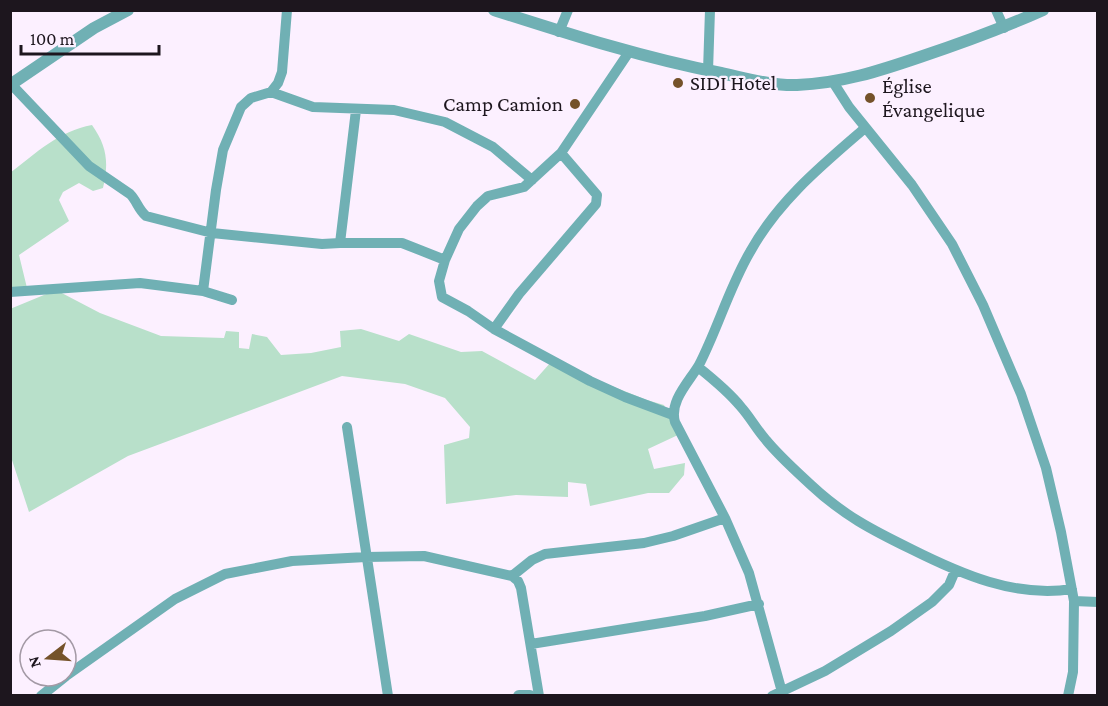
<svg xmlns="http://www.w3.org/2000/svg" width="1108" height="706" font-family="'Crimson Pro',serif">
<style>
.green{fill:#b8e0ca}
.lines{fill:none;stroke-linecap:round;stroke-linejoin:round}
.minor{stroke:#70b0b4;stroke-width:10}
.tertiary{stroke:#70b0b4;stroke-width:12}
.poi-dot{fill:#75522a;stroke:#fcf0ff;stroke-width:2}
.labels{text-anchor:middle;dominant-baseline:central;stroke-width:4.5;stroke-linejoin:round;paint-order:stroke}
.poi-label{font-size:21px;fill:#1d161e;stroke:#fcf0ff;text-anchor:start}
</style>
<rect width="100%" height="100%" fill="#fcf0ff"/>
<path class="green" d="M 92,125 C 107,146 109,163 103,188 L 93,191 L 79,183 L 63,192 L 59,200 L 69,221 L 19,255 L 27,288 L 11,291 L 10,173 C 36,153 59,131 92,125 Z
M 56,290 L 100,313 L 161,336 L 224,338 L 226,331 L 239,332 L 239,348 L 249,349 L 252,334 L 267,337 L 281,355 L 311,353 L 341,347 L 340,331 L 361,329 L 399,341 L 409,334 L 461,352 L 482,351 L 535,380 L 551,362 L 647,400 L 664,405 L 678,435 L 648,449 L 654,469 L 685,463 L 684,475 L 669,493 L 648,493 L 590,506 L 586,484 L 568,482 L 568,497 L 516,495 L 446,504 L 444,445 L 469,438 L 470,427 L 445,398 L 405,384 L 342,376 L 128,456 L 29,512 L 11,457 L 10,309 Z"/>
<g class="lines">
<path class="minor" d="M 996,10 L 1004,28
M 559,32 L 568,10
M 629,52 L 561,153 L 597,195 L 596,204 L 519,294 L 494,329 L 590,381 L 625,397 L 673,415
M 708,71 L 710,10
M 833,82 L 849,107 L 912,185 L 952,244 L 983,305 L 1021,394 L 1046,468 L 1061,532 L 1074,601 L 1073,672 L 1068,696
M 11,84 L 89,166 L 130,194 C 137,201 138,209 146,216 L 212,233 L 322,244 L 340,243 L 356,110
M 271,92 L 313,107 L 394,110 L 445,122 L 493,147 L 532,180
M 340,243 L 402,243 L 445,260
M 203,291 L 216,190 L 223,150 L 241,107 L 251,98 L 271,92 L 278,83 L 282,72 L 287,10
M 10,292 L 140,283 L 203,291 L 232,300
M 494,329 L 468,311 L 442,297 L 439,281 L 445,260 L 459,229 L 477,206 L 488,196 L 524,187 L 561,153
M 698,367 C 713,379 729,392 741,407 C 750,417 757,430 766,440 C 779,456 796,471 811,485 C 843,515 872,530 911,549 C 961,574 1015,598 1072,589
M 347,427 L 388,696
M 512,576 L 532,560 L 545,554 L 644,543 L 673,536 L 725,518
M 1074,601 L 1098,602
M 531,644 L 705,616 L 759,604
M 66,676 L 175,599 L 225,574 L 292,561 L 366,557 L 424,556 L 512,576 L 518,581 L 521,588 L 539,696
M 782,692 L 749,573 L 725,518 L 675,422 C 669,401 689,382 699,365 C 718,328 729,288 750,252 C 778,201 822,165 865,128
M 41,696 L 66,676
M 772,696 L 825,671 L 891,631 L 932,602 L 949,585 L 955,571"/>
<path class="tertiary" d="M 494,10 C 569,34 643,58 721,73 C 745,78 772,86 797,85 C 842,83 879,71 920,57 C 962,43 1003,28 1043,10
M 10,85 L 94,28 L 128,10
M 519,696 L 530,696"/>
</g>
<g class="poi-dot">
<circle cx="678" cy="83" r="6"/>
<circle cx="870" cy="98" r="6"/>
<circle cx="575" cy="104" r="6"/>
</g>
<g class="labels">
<g class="poi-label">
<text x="690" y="83">SIDI Hotel</text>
<text x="882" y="86">Église<tspan x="882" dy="24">Évangelique</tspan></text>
<text x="563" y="104" text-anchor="end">Camp Camion</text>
</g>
</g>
<rect width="1108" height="706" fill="none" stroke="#1d161e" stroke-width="24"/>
<g transform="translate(48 658) rotate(253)"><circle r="28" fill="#fcf0ff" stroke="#a399a5" stroke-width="1.5"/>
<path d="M0-4.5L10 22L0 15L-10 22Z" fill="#75522a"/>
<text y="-9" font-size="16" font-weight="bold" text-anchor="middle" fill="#1d161e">N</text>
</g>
<path d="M21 45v9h138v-9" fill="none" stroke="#1d161e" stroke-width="3"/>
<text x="30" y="45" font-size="18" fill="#1d161e" stroke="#fcf0ff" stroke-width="4.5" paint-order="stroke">100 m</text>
</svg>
